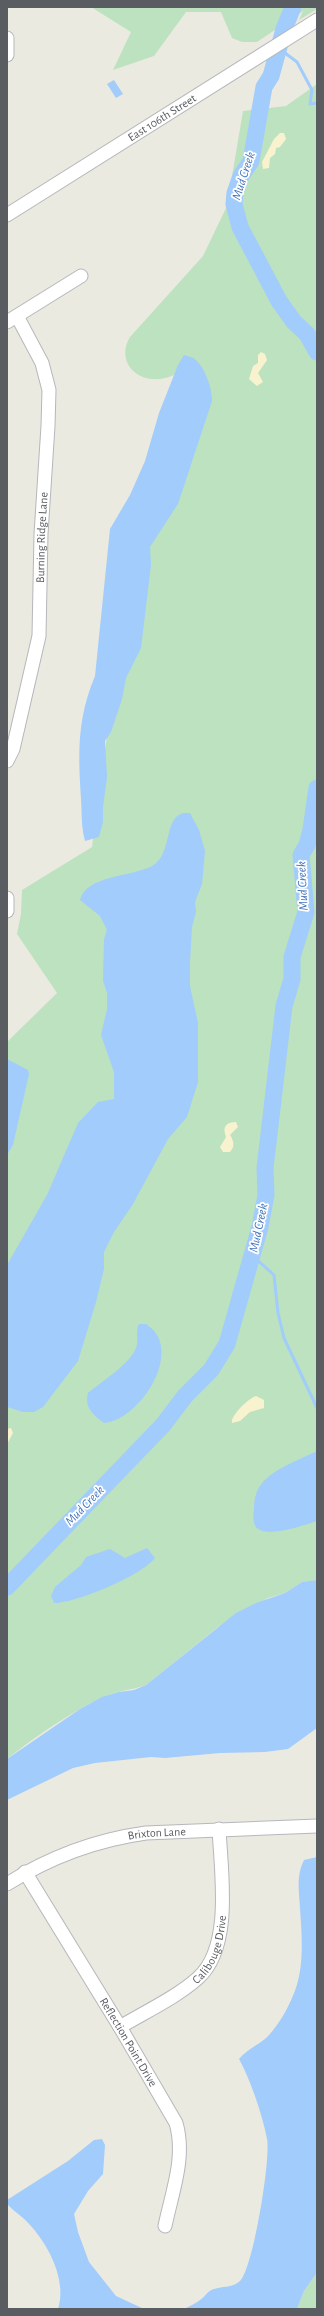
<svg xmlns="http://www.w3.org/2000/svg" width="324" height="2316" font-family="'Alegreya Sans',sans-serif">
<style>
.green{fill:#bde2c0}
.sand{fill:#f8f2cf}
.water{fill:#a1ccfb}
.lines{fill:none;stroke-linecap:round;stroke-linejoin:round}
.stream{stroke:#a1ccfb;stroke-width:3}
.river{stroke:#a1ccfb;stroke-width:17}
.minor-casing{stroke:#b6b7bc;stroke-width:15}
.minor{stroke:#fff;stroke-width:13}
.labels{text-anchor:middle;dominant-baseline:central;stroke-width:3.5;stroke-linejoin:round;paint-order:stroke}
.street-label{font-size:12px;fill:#595c60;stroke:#fff}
.water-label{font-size:13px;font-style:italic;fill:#4575bc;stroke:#fff}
</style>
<rect width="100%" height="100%" fill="#ebeae0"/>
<path class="green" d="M 91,7 L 317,7 L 317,9 L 299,20 L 303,11 L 257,42 L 242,42 L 232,38 L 221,12 L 186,12 L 154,56 L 113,70 L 131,32 Z
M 317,84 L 317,1580 L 302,1582 L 285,1593 L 268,1598 L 218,1627 L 146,1685 C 136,1689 128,1689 119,1692 C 88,1699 32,1739 7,1759 L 7,1042 L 57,993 L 17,934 L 21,914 L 22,890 L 92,847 L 136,520 L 185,370 C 178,373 171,377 165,378 C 138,385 115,362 130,337 L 203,256 L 227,206 L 243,111 L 286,106 Z
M 317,2264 L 317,2309 L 297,2309 L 304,2291 L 316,2274 Z"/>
<path class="sand" d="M 280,133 L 284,133 L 286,139 L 280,147 L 276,148 L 275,154 L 270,158 L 269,168 L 263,169 L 262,162 L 274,139 Z
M 261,352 L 265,354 L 267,360 L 258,373 L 263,382 L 257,386 L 249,379 L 253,366 L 258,363 L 258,355 Z
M 236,1122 L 238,1127 L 230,1135 C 234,1141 235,1147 230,1152 L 223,1152 L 220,1147 L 226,1137 C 222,1127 226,1122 236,1122 Z
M 256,1396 L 264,1400 L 264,1408 L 250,1412 L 240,1421 L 232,1423 C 230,1416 249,1398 256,1396 Z
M 11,1428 L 13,1433 L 7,1444 L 7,1429 Z"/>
<path class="water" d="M 114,80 L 123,94 L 116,98 L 107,84 Z
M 184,355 C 187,356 193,357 196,360 C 206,370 212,388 212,401 L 178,504 L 150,547 L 151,565 L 141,648 L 126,678 L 122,699 L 111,732 L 105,741 L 107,777 L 103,807 L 103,822 L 99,837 L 85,841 C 81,826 82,814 81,799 C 78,753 77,719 95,676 L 110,529 L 130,495 L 145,461 L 159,413 L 178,365 Z
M 183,813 L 190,813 L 199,830 L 205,851 L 202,884 L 195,902 L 196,912 L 192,927 L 190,963 L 190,986 L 198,1023 L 198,1082 L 187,1117 L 168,1139 L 133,1204 L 114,1232 L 104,1252 L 104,1269 L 96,1302 L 78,1361 L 43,1407 L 34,1412 L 23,1412 L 7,1407 L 7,1265 L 47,1195 L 78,1123 L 98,1102 L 114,1099 L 114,1072 L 101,1035 L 107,1009 L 107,993 L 103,981 L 104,939 L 107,930 L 100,916 L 80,900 C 86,875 132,877 152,866 C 173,854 163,819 183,813 Z
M 7,1059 L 28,1070 L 29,1074 L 13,1145 L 7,1155 Z
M 139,1324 L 146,1324 C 186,1349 140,1420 104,1423 C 93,1415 84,1407 88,1393 C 101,1382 130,1364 136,1348 C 139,1340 135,1332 139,1324 Z
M 317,1451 L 317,1521 C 304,1525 266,1539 256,1527 C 253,1523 253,1514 254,1509 C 254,1497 257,1487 266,1479 C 277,1468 303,1458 317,1451 Z
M 147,1548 L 155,1558 C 141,1576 76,1603 54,1603 L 51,1596 L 55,1587 L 81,1565 L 86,1557 L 110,1549 L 125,1558 Z
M 317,1580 L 317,1728 L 288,1749 L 265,1752 L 220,1753 L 165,1758 L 151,1757 L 95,1763 L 73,1768 L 7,1800 L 7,1759 L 80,1709 L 102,1697 L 119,1692 L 134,1690 L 146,1685 L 236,1613 L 256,1603 L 285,1593 L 302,1582 Z
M 317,1857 L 316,2274 L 304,2291 L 297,2309 L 184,2309 C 189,2306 195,2304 200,2300 C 205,2297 208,2290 214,2289 C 223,2286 232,2288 240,2281 C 253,2268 271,2159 267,2139 C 263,2117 250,2078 239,2059 C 246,2050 256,2046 265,2039 C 276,2029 286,2012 292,1998 C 305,1971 302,1937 300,1908 C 299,1891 296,1876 304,1860 Z
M 102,2139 L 105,2145 L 103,2174 L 88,2191 L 74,2214 L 78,2232 L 89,2262 L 116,2296 L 144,2309 L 58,2309 C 67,2280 49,2246 30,2225 C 24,2217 14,2212 7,2204 L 7,2200 L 68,2161 L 94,2140 Z"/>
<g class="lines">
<path class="stream" d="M 279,51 L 285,53 L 297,62 L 312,90 L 310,104 L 317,103
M 253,1256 L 274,1275 L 278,1313 L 284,1338 L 317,1408"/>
<path class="river" d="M 293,7 L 284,29 L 271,76 L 264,87 L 251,161 L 241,176 L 235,193 L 234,204 L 240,227 L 279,301 L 294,322 L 307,334 L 317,352
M 7,1587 L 163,1425 L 185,1396 L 211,1370 L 227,1344 L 260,1227 L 266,1195 L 265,1168 L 284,1006 L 292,979 L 292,957 L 306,912 L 301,855 L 307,845 L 311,830 L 317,788"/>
<defs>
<g id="minor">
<path d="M 7,38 L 7,55"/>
<path id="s1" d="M 7,215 L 317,20"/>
<path d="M 7,322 L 81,276"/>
<path id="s2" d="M 7,761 L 13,749 L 39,636 L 41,534 L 48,426 L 49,390 L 42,363 L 17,316"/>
<path d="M 7,898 L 7,911"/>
<path id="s3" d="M 25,1872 L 120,2027 L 176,2123 C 186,2157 172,2192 165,2226"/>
<path id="s4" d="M 7,1884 C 50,1857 95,1840 146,1833 L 317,1826"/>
<path id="s5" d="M 120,2027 C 145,2012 177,1997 198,1978 C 233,1947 221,1872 219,1829"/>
</g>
</defs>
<use href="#minor" class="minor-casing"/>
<use href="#minor" class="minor"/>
</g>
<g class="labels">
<g class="street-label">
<text stroke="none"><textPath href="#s1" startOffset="183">East 106th Street</textPath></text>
<text stroke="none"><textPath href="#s2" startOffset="228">Burning Ridge Lane</textPath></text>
<text stroke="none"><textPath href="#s4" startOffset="160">Brixton Lane</textPath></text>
<text stroke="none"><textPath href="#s5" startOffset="124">Calibouge Drive</textPath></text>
<text stroke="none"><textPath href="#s3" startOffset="199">Reflection Point Drive</textPath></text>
</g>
<g class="water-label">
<text transform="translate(244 176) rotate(-72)">Mud Creek</text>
<text transform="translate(303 886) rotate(-93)">Mud Creek</text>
<text transform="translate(259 1228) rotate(-78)">Mud Creek</text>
<text transform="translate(85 1506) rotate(-46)">Mud Creek</text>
</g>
</g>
<rect width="324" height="2316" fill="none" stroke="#595c60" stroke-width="16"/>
</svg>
